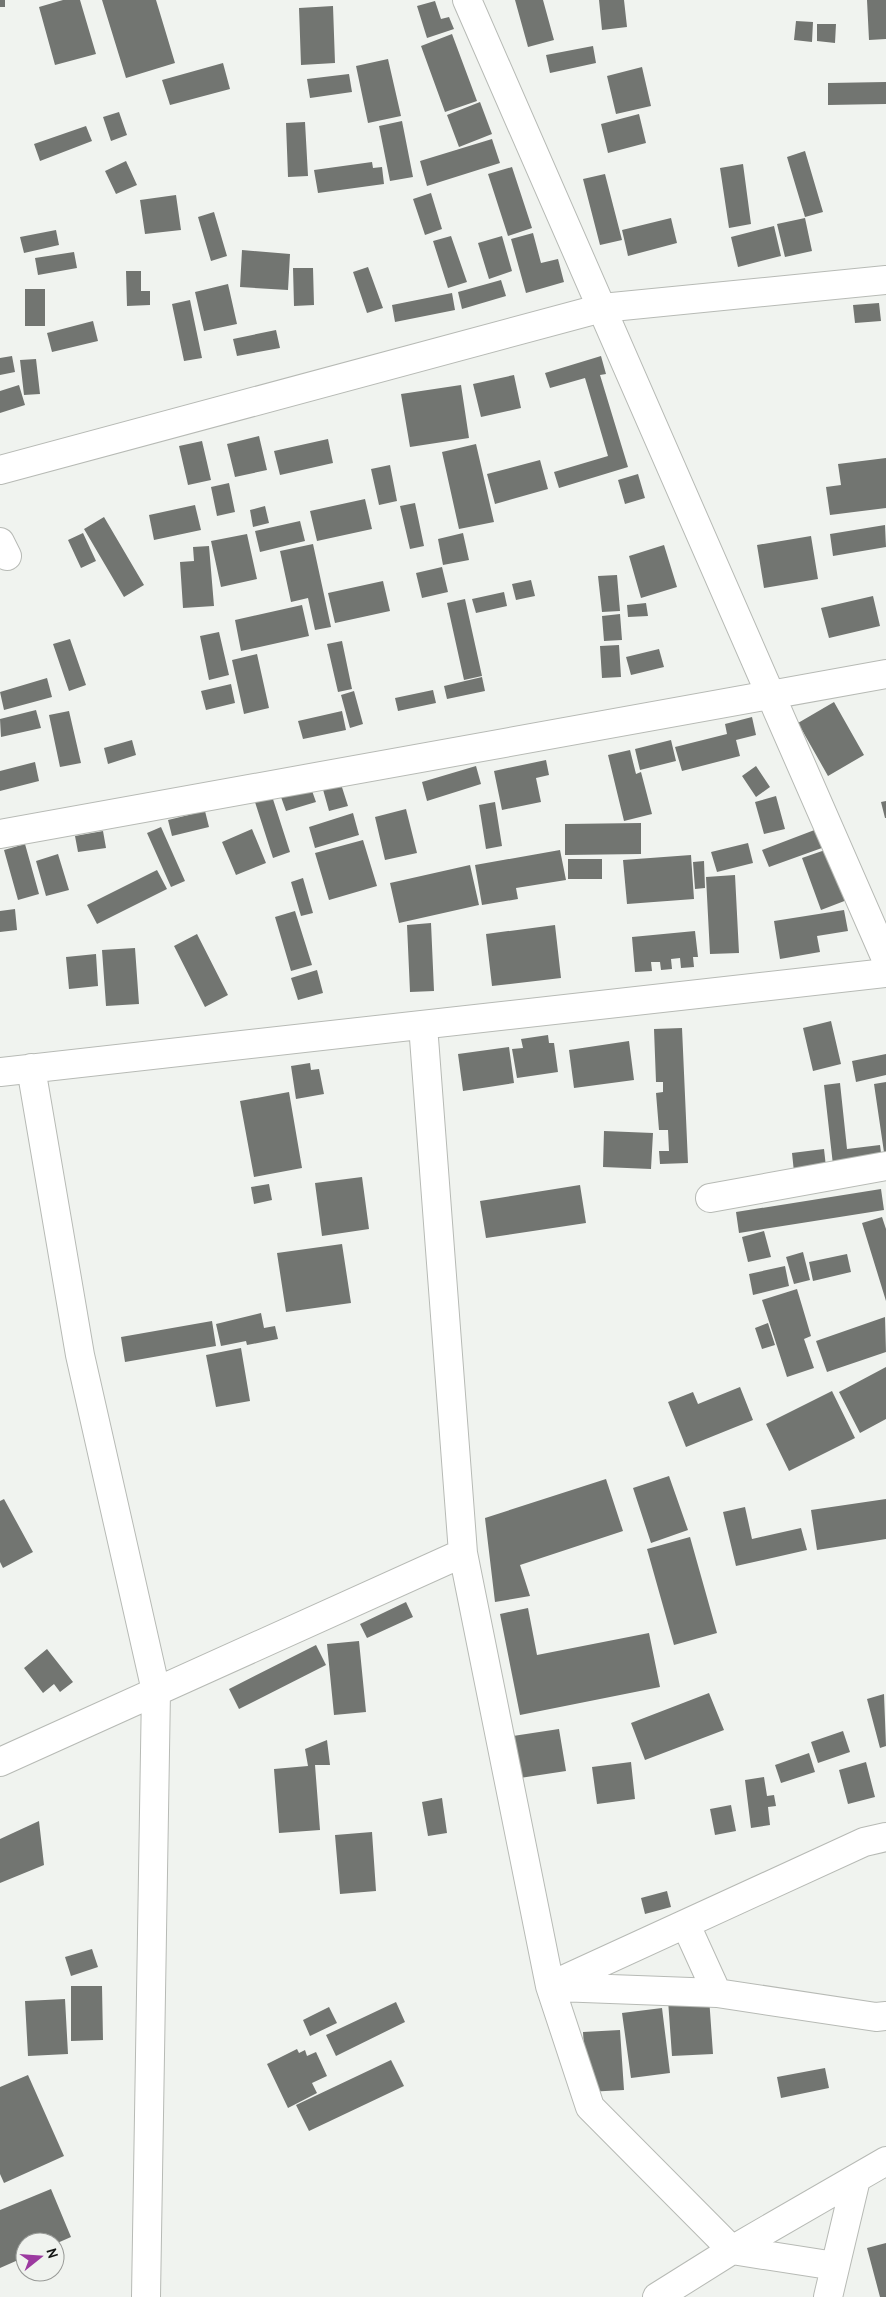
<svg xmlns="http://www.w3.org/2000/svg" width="886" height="2297" font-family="'PT Sans',sans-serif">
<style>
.building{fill:#727571}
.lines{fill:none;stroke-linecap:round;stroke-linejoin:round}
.minor-casing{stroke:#b7bab5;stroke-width:30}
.minor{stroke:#fff;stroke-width:28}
</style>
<rect width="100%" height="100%" fill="#f0f3ef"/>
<path class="building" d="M 0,0 L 5,0 L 5,7 L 0,7 Z
M 63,0 L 80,0 L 96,54 L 55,65 L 39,7 Z
M 102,0 L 156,0 L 175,63 L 126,78 Z
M 515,0 L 543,0 L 554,40 L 528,47 Z
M 599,0 L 624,0 L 627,27 L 602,30 Z
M 867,0 L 886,0 L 886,39 L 869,40 Z
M 435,1 L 441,19 L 449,17 L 454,29 L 427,38 L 417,6 Z
M 333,6 L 335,63 L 301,65 L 299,8 Z
M 796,21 L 813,22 L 812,42 L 794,40 Z
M 817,24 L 836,24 L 835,43 L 817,41 Z
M 452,34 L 477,101 L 445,112 L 421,46 Z
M 593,46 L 596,63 L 550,73 L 546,55 Z
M 388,59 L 401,116 L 368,123 L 356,66 Z
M 223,63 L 230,89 L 170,105 L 162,80 Z
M 642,67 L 651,106 L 616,114 L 607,76 Z
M 349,74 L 352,92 L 310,98 L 307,79 Z
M 886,82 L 886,104 L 828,105 L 828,83 Z
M 480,102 L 492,134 L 459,147 L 447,115 Z
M 119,112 L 127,135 L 111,141 L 103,117 Z
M 639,114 L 646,143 L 608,153 L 601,124 Z
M 402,121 L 413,177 L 390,181 L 379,126 Z
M 305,122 L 308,176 L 288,177 L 286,123 Z
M 86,126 L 92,141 L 40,161 L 34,144 Z
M 492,139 L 500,163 L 427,186 L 420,161 Z
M 805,151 L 823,212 L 805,217 L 787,157 Z
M 126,161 L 137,185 L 116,194 L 105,171 Z
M 372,162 L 373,168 L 382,167 L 384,184 L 318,193 L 314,170 Z
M 743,164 L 751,224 L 729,228 L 720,168 Z
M 512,167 L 532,228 L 508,236 L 488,174 Z
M 605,174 L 622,240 L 600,245 L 583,179 Z
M 431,193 L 442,229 L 425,235 L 413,199 Z
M 176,195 L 181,230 L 145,234 L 140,200 Z
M 214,212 L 227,256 L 211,261 L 198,217 Z
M 671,218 L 677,243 L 628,256 L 622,230 Z
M 805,218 L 812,251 L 785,257 L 777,224 Z
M 774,226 L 781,256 L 738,267 L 731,237 Z
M 56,230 L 59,245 L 24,253 L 20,237 Z
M 533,233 L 541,263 L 558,259 L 564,282 L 526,293 L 511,239 Z
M 451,236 L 467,282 L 448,288 L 433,241 Z
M 502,236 L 512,271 L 489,279 L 478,243 Z
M 242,250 L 290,254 L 288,290 L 240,287 Z
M 74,252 L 77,268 L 38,275 L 35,258 Z
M 368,267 L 383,308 L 367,313 L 353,272 Z
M 293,268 L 313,268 L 314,305 L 294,306 Z
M 126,271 L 141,271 L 141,291 L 150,291 L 150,305 L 127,306 Z
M 501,280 L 506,296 L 462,309 L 458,292 Z
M 228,284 L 237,324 L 204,331 L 195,292 Z
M 25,289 L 45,289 L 45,326 L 25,326 Z
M 452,293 L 455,310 L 395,322 L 392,305 Z
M 190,300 L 202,358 L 184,361 L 172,304 Z
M 879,303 L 881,321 L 855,323 L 853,305 Z
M 93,321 L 98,341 L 52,352 L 47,333 Z
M 276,330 L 280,348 L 237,356 L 233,339 Z
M 12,356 L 15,372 L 0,375 L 0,358 Z
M 601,356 L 606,374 L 600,375 L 628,467 L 559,488 L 554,472 L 608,456 L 585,378 L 550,388 L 545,373 Z
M 36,359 L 40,394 L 24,395 L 20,360 Z
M 514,375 L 521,408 L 481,417 L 473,384 Z
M 19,385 L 25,405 L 0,413 L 0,391 Z
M 461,385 L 469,438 L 410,447 L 401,394 Z
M 259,436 L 267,470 L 235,477 L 227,444 Z
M 328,439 L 333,463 L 280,475 L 274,451 Z
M 202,441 L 211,480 L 188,485 L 179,446 Z
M 476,444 L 494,522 L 459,529 L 442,452 Z
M 886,458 L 886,508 L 830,515 L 826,487 L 841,485 L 838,464 Z
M 540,460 L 548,489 L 495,504 L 487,474 Z
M 390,465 L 397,501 L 379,505 L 371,469 Z
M 638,474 L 645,498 L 625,504 L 618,480 Z
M 229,483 L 235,512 L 217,516 L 211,487 Z
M 365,499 L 372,529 L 317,541 L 310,511 Z
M 415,503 L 424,546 L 410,549 L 400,506 Z
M 195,505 L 201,530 L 154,540 L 149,515 Z
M 265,506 L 269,523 L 253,527 L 250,510 Z
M 104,517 L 144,585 L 124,597 L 84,529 Z
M 300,521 L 305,541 L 260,552 L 255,531 Z
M 885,525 L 886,547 L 833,556 L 830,534 Z
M 83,533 L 96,561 L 81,568 L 68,540 Z
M 463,533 L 469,560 L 443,565 L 438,539 Z
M 247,534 L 257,579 L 221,587 L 211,541 Z
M 811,536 L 818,579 L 764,588 L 757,545 Z
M 313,544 L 331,627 L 315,630 L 308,598 L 291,602 L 280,551 Z
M 664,545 L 677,587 L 641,598 L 629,556 Z
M 209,546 L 214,606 L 183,608 L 180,562 L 194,561 L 193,547 Z
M 442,567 L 448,592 L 422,598 L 416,573 Z
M 617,575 L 620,611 L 602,612 L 598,576 Z
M 531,580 L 535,596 L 516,600 L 512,584 Z
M 383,581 L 390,611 L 335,623 L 328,593 Z
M 504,592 L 507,606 L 476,613 L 472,599 Z
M 873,596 L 880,626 L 829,638 L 821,608 Z
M 465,599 L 482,676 L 464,680 L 447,603 Z
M 646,603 L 648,616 L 628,617 L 627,605 Z
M 302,605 L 309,636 L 241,651 L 235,620 Z
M 620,614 L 622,640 L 604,641 L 602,616 Z
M 219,632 L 229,675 L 209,680 L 200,636 Z
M 70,639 L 86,685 L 69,691 L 53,644 Z
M 342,641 L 352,689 L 338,692 L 327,644 Z
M 619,645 L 621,677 L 602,678 L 600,646 Z
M 659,649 L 664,667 L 631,675 L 626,657 Z
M 257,654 L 269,708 L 244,714 L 232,660 Z
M 482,677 L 485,691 L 447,699 L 444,686 Z
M 47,678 L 52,697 L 4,710 L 0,692 Z
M 231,684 L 235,703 L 206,710 L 201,691 Z
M 433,690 L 436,703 L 398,711 L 395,698 Z
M 354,691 L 363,724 L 350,728 L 341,695 Z
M 834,702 L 864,755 L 828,776 L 798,723 Z
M 36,710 L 41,728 L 1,737 L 0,719 Z
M 69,711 L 81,763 L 60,767 L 49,715 Z
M 342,711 L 346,730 L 303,739 L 298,721 Z
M 752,717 L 756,735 L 736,740 L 740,756 L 682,771 L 675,747 L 727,734 L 725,724 Z
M 132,740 L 136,755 L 108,764 L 104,748 Z
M 671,740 L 676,761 L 640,770 L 635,749 Z
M 630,750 L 636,774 L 641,772 L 652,814 L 624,821 L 608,755 Z
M 546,760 L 549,775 L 536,778 L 541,802 L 502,810 L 494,771 Z
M 35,762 L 39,781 L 0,791 L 0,771 Z
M 476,766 L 481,784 L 427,801 L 422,782 Z
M 756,766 L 770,787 L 756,797 L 742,776 Z
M 340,781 L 348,806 L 329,811 L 322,786 Z
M 311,788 L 316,802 L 286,811 L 281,797 Z
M 271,793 L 290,852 L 273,858 L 254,799 Z
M 776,796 L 785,829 L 764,834 L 755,802 Z
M 886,801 L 886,818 L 885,818 L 881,802 Z
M 495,802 L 502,846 L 486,849 L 479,805 Z
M 406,809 L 417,853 L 385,860 L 375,817 Z
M 205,811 L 209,827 L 172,836 L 168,820 Z
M 353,813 L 359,835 L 315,848 L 309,827 Z
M 641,823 L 641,854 L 565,855 L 565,824 Z
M 825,826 L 833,844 L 769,867 L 762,850 Z
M 161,827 L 185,881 L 171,887 L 147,833 Z
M 252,829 L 266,863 L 236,875 L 222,842 Z
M 103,831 L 106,848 L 78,852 L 75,836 Z
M 363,840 L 377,886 L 329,900 L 315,853 Z
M 748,843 L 753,863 L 717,872 L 711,852 Z
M 25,844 L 39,894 L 18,900 L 4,850 Z
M 828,849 L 847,900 L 821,910 L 802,858 Z
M 560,850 L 566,880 L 516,888 L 518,899 L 482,905 L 475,865 Z
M 58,854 L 69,890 L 46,896 L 36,861 Z
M 691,855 L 694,899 L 627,904 L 623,860 Z
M 568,859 L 602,859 L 602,879 L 568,879 Z
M 704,861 L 705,888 L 695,889 L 693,862 Z
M 470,865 L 479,905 L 399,923 L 390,883 Z
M 157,870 L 167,889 L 97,924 L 87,905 Z
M 735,875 L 739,953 L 710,954 L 706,877 Z
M 303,878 L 313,913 L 301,916 L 291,882 Z
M 15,909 L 17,930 L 0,932 L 0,911 Z
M 844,910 L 848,931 L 817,936 L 820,952 L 780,959 L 774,921 Z
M 295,911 L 312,965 L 291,971 L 275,917 Z
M 431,923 L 434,991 L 410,992 L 407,925 Z
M 555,925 L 561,978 L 492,986 L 486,934 Z
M 695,931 L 698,957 L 693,957 L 694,967 L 681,968 L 680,958 L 671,959 L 672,969 L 661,970 L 660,962 L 651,962 L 652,971 L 635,972 L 632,937 Z
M 197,934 L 228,995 L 205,1007 L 174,946 Z
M 135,948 L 139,1004 L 106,1006 L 102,950 Z
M 96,954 L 98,986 L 69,989 L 66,957 Z
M 317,970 L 323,993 L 298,1000 L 291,978 Z
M 831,1021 L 841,1064 L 813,1071 L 803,1028 Z
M 682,1028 L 688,1163 L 660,1164 L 659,1151 L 669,1151 L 668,1130 L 659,1130 L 656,1093 L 663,1092 L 663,1082 L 656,1082 L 654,1029 Z
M 548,1035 L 549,1043 L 554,1043 L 558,1072 L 517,1078 L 512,1049 L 523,1048 L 521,1039 Z
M 629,1041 L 634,1080 L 574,1088 L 569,1050 Z
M 509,1047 L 514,1083 L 463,1091 L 458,1054 Z
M 886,1054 L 886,1075 L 856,1082 L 852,1061 Z
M 310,1063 L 311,1070 L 319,1069 L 324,1094 L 296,1099 L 291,1066 Z
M 886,1082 L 886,1158 L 885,1159 L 874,1084 Z
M 840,1083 L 847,1149 L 880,1145 L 882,1160 L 833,1165 L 824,1085 Z
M 289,1092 L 302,1168 L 254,1177 L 240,1101 Z
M 604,1131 L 653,1133 L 651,1169 L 603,1167 Z
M 824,1149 L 826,1167 L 794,1172 L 792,1153 Z
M 362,1177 L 369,1229 L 322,1236 L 315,1183 Z
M 269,1184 L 272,1200 L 254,1204 L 251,1187 Z
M 580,1185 L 586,1223 L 486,1238 L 480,1201 Z
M 881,1189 L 884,1210 L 739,1233 L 736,1212 Z
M 882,1217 L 886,1229 L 886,1301 L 862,1223 Z
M 764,1231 L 771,1257 L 748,1262 L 742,1237 Z
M 342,1244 L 351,1303 L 286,1312 L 277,1253 Z
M 803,1252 L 810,1280 L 794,1284 L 786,1257 Z
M 847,1254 L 851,1272 L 813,1281 L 809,1262 Z
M 785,1266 L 789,1286 L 753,1295 L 749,1274 Z
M 797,1289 L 811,1336 L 804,1339 L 814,1368 L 787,1377 L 762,1300 Z
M 261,1313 L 264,1328 L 275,1326 L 278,1339 L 247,1345 L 246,1341 L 221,1346 L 216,1324 Z
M 885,1317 L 886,1352 L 827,1372 L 816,1341 Z
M 212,1321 L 216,1346 L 125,1362 L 121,1337 Z
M 768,1323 L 775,1345 L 762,1349 L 755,1328 Z
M 241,1348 L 250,1401 L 216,1407 L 206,1355 Z
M 886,1367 L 886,1419 L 860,1433 L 839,1392 Z
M 740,1387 L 753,1420 L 686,1447 L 668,1402 L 693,1392 L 698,1404 Z
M 832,1391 L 855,1438 L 789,1471 L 766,1424 Z
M 669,1476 L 688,1530 L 651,1543 L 633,1488 Z
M 606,1479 L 623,1531 L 520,1565 L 530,1596 L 495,1602 L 485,1518 Z
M 4,1499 L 33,1552 L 3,1568 L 0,1562 L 0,1501 Z
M 886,1499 L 886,1539 L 817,1550 L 811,1510 Z
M 745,1507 L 752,1539 L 801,1528 L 807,1550 L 736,1566 L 723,1512 Z
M 690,1537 L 717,1633 L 674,1645 L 647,1549 Z
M 406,1602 L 413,1617 L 367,1638 L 360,1624 Z
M 528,1608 L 537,1655 L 649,1633 L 660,1687 L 520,1715 L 500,1614 Z
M 359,1641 L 366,1712 L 334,1715 L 327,1644 Z
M 316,1645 L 326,1665 L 239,1709 L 229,1689 Z
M 47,1649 L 73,1682 L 60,1692 L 54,1684 L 43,1693 L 24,1668 Z
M 709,1693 L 724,1730 L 645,1760 L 631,1723 Z
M 884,1694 L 886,1746 L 880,1748 L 867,1699 Z
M 559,1729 L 566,1771 L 520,1778 L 513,1736 Z
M 843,1731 L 850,1752 L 818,1763 L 811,1742 Z
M 327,1740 L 330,1765 L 315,1765 L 320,1830 L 279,1833 L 274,1769 L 308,1766 L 305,1749 Z
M 809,1753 L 815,1772 L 781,1783 L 775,1765 Z
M 631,1762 L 635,1799 L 597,1804 L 592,1767 Z
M 866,1762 L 875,1797 L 848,1804 L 839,1770 Z
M 764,1777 L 767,1796 L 774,1795 L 776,1806 L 768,1807 L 770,1825 L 751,1828 L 745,1780 Z
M 442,1798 L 447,1833 L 428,1836 L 422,1802 Z
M 731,1805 L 736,1831 L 715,1835 L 710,1809 Z
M 39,1821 L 44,1865 L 0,1883 L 0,1839 Z
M 372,1832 L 376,1891 L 340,1894 L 335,1835 Z
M 667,1891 L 671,1907 L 645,1914 L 641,1898 Z
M 92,1949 L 98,1967 L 71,1976 L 65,1957 Z
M 71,1986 L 102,1986 L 103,2040 L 71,2041 Z
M 709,1997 L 713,2054 L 672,2056 L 668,2000 Z
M 65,1999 L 68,2054 L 28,2056 L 25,2001 Z
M 396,2002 L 405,2022 L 336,2056 L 326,2035 Z
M 329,2007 L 337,2023 L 310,2036 L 303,2020 Z
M 662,2008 L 670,2073 L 631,2078 L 622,2013 Z
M 620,2030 L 624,2090 L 587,2092 L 583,2032 Z
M 297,2049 L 299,2053 L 305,2050 L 307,2056 L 316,2052 L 327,2076 L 312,2083 L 317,2093 L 288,2108 L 267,2064 Z
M 391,2060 L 404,2086 L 309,2131 L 296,2105 Z
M 825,2068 L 829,2088 L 781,2098 L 777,2077 Z
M 28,2075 L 64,2156 L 4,2183 L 0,2174 L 0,2087 Z
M 51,2189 L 71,2237 L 55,2244 L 55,2242 L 25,2242 L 25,2257 L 0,2268 L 0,2210 Z
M 886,2243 L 886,2297 L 880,2297 L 867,2248 Z"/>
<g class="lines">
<defs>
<path id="minor" d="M 467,0 L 886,959
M 0,470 L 602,308 L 886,280
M 0,542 L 7,556
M 0,834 L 886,674
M 423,1025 L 463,1553 L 550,1986 L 590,2107 L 732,2250 L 835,2266
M 31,1068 L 80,1355 L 156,1691 L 146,2297
M 0,1072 L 886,973
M 710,1198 L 886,1166
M 0,1762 L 463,1553
M 686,1925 L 717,1993
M 550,1986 L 864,1842 L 886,1837
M 557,1987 L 717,1993 L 876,2017 L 886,2016
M 657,2297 L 732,2250 L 886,2161
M 828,2297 L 856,2179"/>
</defs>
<use href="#minor" class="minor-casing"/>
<use href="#minor" class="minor"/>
</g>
<g transform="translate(40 2257) rotate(73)"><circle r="24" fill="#f0f3ef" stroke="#989a97"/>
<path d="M0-4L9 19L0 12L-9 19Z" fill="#9c3aa0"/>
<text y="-8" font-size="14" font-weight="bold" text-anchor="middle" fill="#141514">N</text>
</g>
</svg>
